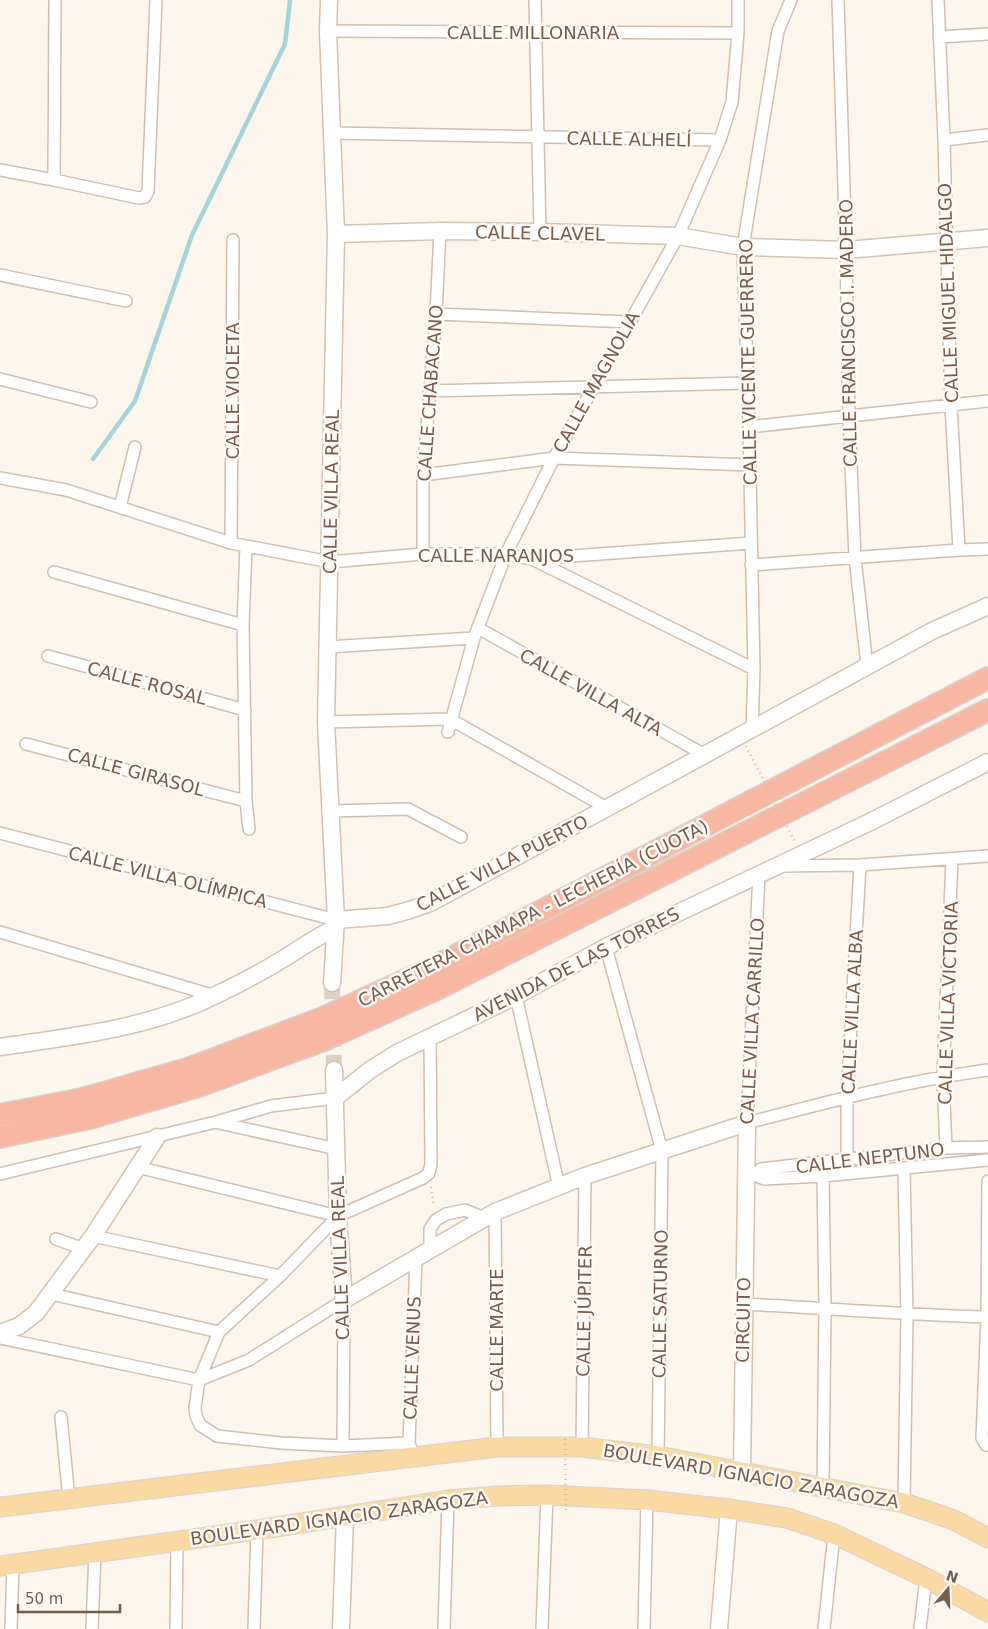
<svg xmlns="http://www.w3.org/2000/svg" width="988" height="1629" font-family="'DejaVu Sans',sans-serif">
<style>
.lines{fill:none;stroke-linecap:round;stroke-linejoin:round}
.stream{stroke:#a5d3da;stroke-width:4.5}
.secondary-tunnel{stroke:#dcd0c4;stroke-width:16;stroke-dasharray:16 8;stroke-linecap:butt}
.street-casing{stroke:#d1beb0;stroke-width:14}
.secondary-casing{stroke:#d6c0b0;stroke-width:19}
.primary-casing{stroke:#dad1cd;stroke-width:21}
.highway-casing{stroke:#dad1cd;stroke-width:24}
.path{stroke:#d9b8a5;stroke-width:2.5;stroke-dasharray:1 4;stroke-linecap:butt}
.street{stroke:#fff;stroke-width:11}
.secondary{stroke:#fff;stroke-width:16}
.primary{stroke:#fbd9a5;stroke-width:19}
.highway{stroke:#f7b7a3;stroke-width:21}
.path-bridge{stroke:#d9b8a5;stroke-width:2.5;stroke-dasharray:1 4;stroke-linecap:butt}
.labels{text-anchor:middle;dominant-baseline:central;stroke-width:5;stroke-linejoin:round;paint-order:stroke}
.street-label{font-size:18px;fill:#7a5c4d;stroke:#fffaf3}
</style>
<rect width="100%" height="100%" fill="#fdf6ec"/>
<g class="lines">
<path class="stream" d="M 93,459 L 135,401 L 192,235 L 285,44 L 290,0"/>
<path class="secondary-tunnel" d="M 332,983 L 334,1070"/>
<defs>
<path id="street" d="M 535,0 L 540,232
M 838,0 L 846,250 L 849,417 L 855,558 L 867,666
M 938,0 L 944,140 L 951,405 L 959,550
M 328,31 L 738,33
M 939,37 L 988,34
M 332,133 L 720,140
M 944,140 L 988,135
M 0,170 L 54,180 L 139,198 L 145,197 L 148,191 L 156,0
M 54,180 L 55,0
M 0,275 L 126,301
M 436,314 L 630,322
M 0,379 L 91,402
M 429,391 L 748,383
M 749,427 L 988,401
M 423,475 L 554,458 L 750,465
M 0,478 L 66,490 L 231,543 L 330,562 L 423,554 L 506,554 L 531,559 L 751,543
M 120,507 L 135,447
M 231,543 L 233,240
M 246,546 L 243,625 L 246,801 L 249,829
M 423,554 L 423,475 L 436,314 L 440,231
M 532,559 L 754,669
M 751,565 L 959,550 L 988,549
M 54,572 L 243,625
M 478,628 L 705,755
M 327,647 L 474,638
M 48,656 L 245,710
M 326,722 L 450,719 L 607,808
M 752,730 L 754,669 L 749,427 L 743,247 L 778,31 L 791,0
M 448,732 L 474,638 L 506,554 L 554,458 L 678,236 L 720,140 L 732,102 L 738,33 L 738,0
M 26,744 L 246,801
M 330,811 L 408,809 L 461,837
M 0,833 L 336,920
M 783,866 L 860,865 L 988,856
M 759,874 L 747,1123 C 827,1102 906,1081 988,1070
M 0,932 L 215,996
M 606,947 L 662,1151 L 658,1456
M 516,996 L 559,1187
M 219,1123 L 337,1149
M 946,1148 L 943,1077 L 952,859
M 847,1160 L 847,1097 L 860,865
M 137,1167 L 338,1216 L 423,1178 L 429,1173 L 431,1164 L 430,1036
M 0,1174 L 216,1122 L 271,1106 L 335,1098
M 754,1175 L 764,1179 L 823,1176 L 988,1160
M 745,1178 L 754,1175 L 761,1169 L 946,1148 L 988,1147
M 988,1181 L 987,1317 L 982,1438 L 986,1445 L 988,1445
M 495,1212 L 497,1447
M 338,1216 L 280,1276 L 219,1332 L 199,1380 L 195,1408 L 196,1416 L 200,1425 L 217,1436 L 281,1443 L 343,1446 L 409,1443
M 93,1236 L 280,1276
M 56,1239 L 84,1249
M 430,1250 L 430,1229 L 436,1220 L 446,1214 L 465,1210 L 484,1218
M 51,1294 L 219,1332
M 743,1304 C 825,1308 906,1315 988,1317
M 0,1338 L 199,1380 L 249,1360 L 344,1300
M 61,1417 L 69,1499
M 343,1446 L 344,1300
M 582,1447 L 585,1176
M 411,1449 L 409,1443 L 416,1258
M 823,1487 L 825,1308 L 823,1176
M 904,1503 L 907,1315 L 904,1169
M 11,1629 L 13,1564
M 92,1629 L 95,1552
M 176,1629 L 177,1540
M 254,1629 L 257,1530
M 444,1629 L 448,1500
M 542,1629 L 547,1495
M 644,1629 L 647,1500
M 824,1629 L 834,1534
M 920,1629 L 926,1578"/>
<path id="secondary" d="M 329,0 L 328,31 L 336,234 L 326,722 L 336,920 L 332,983
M 336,234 L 440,231 L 540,232 L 678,236 L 743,247 L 846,250 L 988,238
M 336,920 L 388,916 L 410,910 L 430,903 L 607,808 L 932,631 L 988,606
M 0,1047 C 74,1036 148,1029 216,995 C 239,984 262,972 283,959 C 301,948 316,937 335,928
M 334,1070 L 338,1216 L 344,1300 L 495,1212 L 585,1176 L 747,1123 L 742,1472
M 335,1098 L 370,1070 L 397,1053 L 516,996 L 606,947 L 870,822 L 988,762
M 0,1333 L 19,1326 L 36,1313 L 93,1236 L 157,1137
M 341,1629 L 345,1516
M 719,1629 L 729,1509"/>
<path id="primary" d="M 0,1507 L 497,1447 L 582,1447 L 658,1456 L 904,1503 L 954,1520 L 988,1538
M 0,1566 L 257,1530 L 448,1500 L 497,1496 L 547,1495 L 647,1500 L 729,1509 L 787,1518 L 834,1534 L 926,1578 L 988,1612"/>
<path id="highway" d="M 0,1115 L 82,1099 L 190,1068 L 323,1018 L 428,970 L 988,678
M 0,1137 L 90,1118 L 199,1086 L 324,1040 L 439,988 L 988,710"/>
</defs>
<use href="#street" class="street-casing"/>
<use href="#secondary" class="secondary-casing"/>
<use href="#primary" class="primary-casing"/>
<use href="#highway" class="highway-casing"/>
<path class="path" d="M 431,1187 L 434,1206"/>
<use href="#street" class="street"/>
<use href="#secondary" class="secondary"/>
<use href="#primary" class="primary"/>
<use href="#highway" class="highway"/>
<path class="path-bridge" d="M 746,746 L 795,842
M 565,1439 L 566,1512"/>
</g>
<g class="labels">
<g class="street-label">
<text x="533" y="32">CALLE MILLONARIA</text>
<text transform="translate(629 139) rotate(1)">CALLE ALHELÍ</text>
<text transform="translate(540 233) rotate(1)">CALLE CLAVEL</text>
<text transform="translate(948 293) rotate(-92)">CALLE MIGUEL HIDALGO</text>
<text transform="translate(848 333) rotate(-91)">CALLE FRANCISCO I. MADERO</text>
<text transform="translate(748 362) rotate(-91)">CALLE VICENTE GUERRERO</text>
<text transform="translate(596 382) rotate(-61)">CALLE MAGNOLIA</text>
<text transform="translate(232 391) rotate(-90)">CALLE VIOLETA</text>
<text transform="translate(430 393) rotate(-86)">CALLE CHABACANO</text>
<text transform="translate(331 492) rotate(-89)">CALLE VILLA REAL</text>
<text x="496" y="555">CALLE NARANJOS</text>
<text transform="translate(147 683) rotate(15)">CALLE ROSAL</text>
<text transform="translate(591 692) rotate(29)">CALLE VILLA ALTA</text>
<text transform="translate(136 772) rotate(15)">CALLE GIRASOL</text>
<text transform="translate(502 863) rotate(-27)">CALLE VILLA PUERTO</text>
<text transform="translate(168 877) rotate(14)">CALLE VILLA OLÍMPICA</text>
<text transform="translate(533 913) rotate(-27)">CARRETERA CHAMAPA - LECHERÍA (CUOTA)</text>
<text transform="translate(576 964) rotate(-27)">AVENIDA DE LAS TORRES</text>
<text transform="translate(948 1003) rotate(-88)">CALLE VILLA VICTORIA</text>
<text transform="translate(852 1012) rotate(-87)">CALLE VILLA ALBA</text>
<text transform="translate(752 1021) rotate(-87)">CALLE VILLA CARRILLO</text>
<text transform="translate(870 1158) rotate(-7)">CALLE NEPTUNO</text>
<text transform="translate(340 1258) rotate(-92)">CALLE VILLA REAL</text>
<text transform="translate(660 1304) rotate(-89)">CALLE SATURNO</text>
<text transform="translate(584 1311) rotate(-89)">CALLE JÚPITER</text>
<text transform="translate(743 1320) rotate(-89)">CIRCUITO</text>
<text transform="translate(496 1330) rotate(-90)">CALLE MARTE</text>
<text transform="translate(412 1358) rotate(-88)">CALLE VENUS</text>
<text transform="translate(751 1476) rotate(10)">BOULEVARD IGNACIO ZARAGOZA</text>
<text transform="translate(339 1518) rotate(-8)">BOULEVARD IGNACIO ZARAGOZA</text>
</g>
</g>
<g transform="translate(948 1589) rotate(19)" stroke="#fffaf3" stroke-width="4" paint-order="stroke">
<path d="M0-4L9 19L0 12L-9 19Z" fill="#7a5c4d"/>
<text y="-8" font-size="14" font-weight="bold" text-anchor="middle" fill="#7a5c4d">N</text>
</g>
<path d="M18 1604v8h102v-8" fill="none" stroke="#7a5c4d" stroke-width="2.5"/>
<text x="25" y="1604" font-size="15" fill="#7a5c4d" stroke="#fffaf3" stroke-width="4" paint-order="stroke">50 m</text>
</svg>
